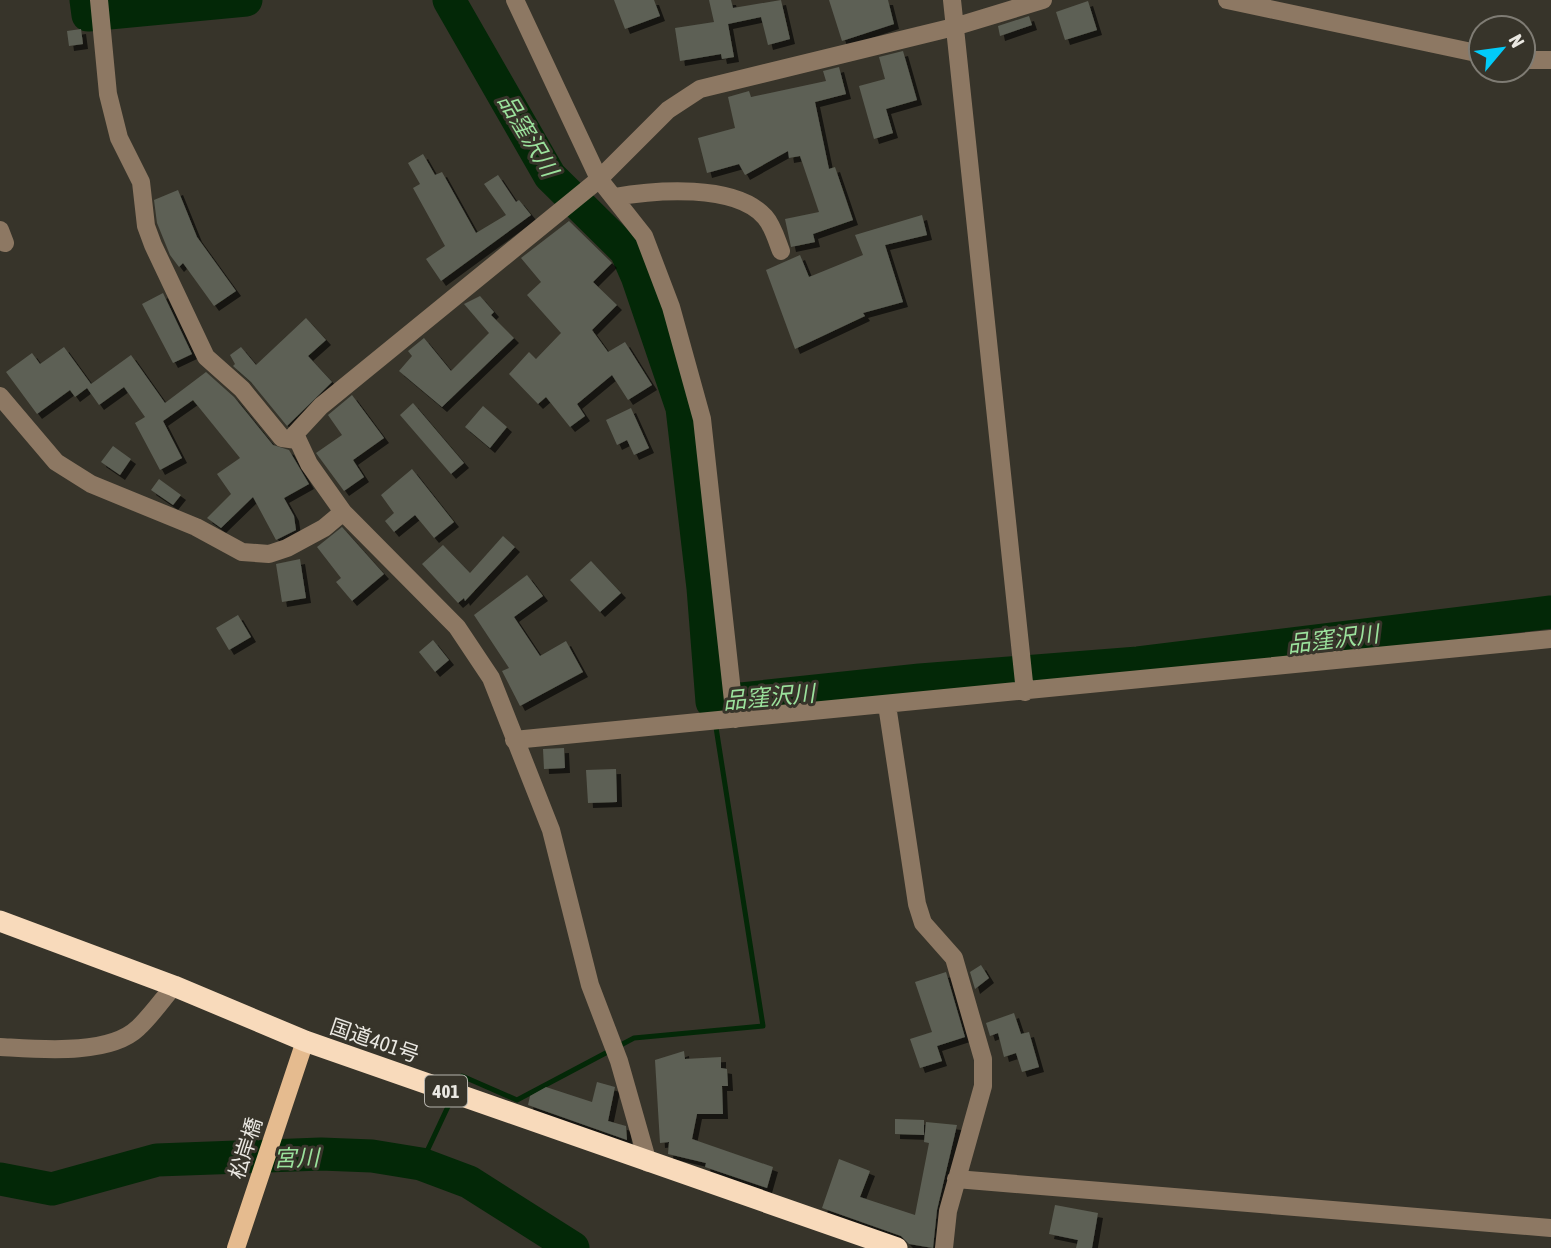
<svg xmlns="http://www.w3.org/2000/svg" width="1551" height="1248" font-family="'Asap Condensed','Noto Sans JP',sans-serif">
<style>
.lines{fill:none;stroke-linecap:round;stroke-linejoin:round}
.stream{stroke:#032807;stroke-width:5}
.river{stroke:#032807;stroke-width:33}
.building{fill:#5d6055;filter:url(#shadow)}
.minor{stroke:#8d7863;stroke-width:18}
.major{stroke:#e5bb8f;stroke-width:18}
.highway{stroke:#f8dabb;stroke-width:21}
.labels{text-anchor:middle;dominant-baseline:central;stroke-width:6;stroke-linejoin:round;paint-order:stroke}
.shield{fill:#37342a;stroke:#b4b2ab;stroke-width:2}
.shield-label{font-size:19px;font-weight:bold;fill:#eae8e2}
.street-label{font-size:21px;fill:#eae8e2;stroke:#37342a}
.water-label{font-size:23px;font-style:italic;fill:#9be19c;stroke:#37342a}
</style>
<defs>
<filter id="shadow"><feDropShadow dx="5" dy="5" stdDeviation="0" flood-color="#0009"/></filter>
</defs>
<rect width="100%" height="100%" fill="#37342a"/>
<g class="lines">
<path class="stream" d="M 456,1089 L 462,1076 L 517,1100 L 634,1038 L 763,1026 L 712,702
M 421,1164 L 452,1098"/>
<path class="river" d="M 86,0 L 88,15 L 246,0
M 449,0 L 550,176 L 626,251 L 637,276 L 682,408 L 703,588 L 712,702 L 920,680 L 1138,663 L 1551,612
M 0,1179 L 52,1189 L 157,1160 L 321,1154 L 372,1156 L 421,1164 L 469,1182 L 573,1248"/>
</g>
<path class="building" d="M 614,0 L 654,0 L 660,16 L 625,29 Z
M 709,0 L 731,0 L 733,8 L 781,0 L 790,39 L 768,45 L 761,17 L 728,24 L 734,57 L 722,59 L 721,54 L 680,61 L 675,28 L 714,22 Z
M 829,0 L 888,0 L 894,24 L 842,41 Z
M 1088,1 L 1097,30 L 1065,40 L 1056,12 Z
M 1029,16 L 1032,25 L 1000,36 L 998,26 Z
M 81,29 L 83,44 L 69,46 L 67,31 Z
M 903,51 L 917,100 L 886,109 L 893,133 L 874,139 L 859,86 L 885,79 L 879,57 Z
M 839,67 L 846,94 L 815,102 L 829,169 L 835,167 L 853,220 L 813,234 L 815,242 L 791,247 L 785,219 L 819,212 L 800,156 L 789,158 L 788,151 L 745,175 L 739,164 L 707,173 L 698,138 L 735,128 L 728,97 L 749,91 L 751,97 L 826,81 L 823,71 Z
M 423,154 L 435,175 L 442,172 L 476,233 L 506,215 L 484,184 L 498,175 L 516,202 L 519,200 L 531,215 L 441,281 L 426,259 L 445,246 L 413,188 L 420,184 L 408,163 Z
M 178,190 L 197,237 L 236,291 L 214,306 L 183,263 L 179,267 L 170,255 L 157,223 L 154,200 Z
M 922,215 L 927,235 L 885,245 L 903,302 L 863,313 L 865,316 L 795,349 L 766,270 L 800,255 L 809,277 L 863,255 L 855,235 Z
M 569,221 L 612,263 L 593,282 L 617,305 L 592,330 L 608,352 L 625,342 L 652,385 L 628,400 L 612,375 L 577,404 L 585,416 L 570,427 L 546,397 L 538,404 L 509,374 L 529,352 L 536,359 L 561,333 L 527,295 L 541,282 L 521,258 Z
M 163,293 L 192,354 L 173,363 L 142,304 Z
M 480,296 L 494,312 L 491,315 L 514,338 L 442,407 L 399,371 L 412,356 L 408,351 L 424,338 L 451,371 L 489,333 L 464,304 Z
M 306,318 L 326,340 L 308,356 L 332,382 L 287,426 L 251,382 L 233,366 L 235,364 L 230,355 L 241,347 L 256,365 Z
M 64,347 L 91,384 L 131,355 L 165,403 L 206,372 L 234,397 L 273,445 L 289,450 L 309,484 L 284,498 L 294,516 L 296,530 L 276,540 L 253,497 L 221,528 L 207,518 L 231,494 L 217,474 L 240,458 L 193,400 L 163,421 L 182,458 L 160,470 L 135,423 L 145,417 L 124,387 L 99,405 L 87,388 L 75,397 L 70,390 L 37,414 L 6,372 L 32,353 L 40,364 Z
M 352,395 L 384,438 L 353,460 L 364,477 L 344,491 L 316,453 L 342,435 L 328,415 Z
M 413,403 L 464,463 L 451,474 L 400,415 Z
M 483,406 L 507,427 L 490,448 L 465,427 Z
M 631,408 L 649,448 L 634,455 L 627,440 L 617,445 L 606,420 Z
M 113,446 L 131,459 L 120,475 L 101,462 Z
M 412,469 L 454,522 L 434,538 L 415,515 L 394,532 L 385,521 L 394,513 L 381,495 Z
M 159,479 L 181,495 L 173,505 L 151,490 Z
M 342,527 L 384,574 L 352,601 L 336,582 L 341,578 L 317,547 Z
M 503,536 L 515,547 L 465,601 L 464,598 L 458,603 L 422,564 L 443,545 L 470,573 Z
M 300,559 L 306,598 L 282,602 L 276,564 Z
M 591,561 L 621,593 L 600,612 L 570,580 Z
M 527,575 L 543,596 L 514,617 L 540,656 L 566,641 L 583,672 L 520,706 L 502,671 L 509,668 L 474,615 Z
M 238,615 L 251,637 L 229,650 L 216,628 Z
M 433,640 L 449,660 L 435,672 L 419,652 Z
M 564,748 L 565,768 L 544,769 L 543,749 Z
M 616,769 L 617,802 L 588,803 L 586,770 Z
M 981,965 L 989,978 L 975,989 L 970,972 Z
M 946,972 L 965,1037 L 937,1046 L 942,1061 L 920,1068 L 910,1039 L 932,1032 L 915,982 Z
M 1014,1013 L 1021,1034 L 1029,1032 L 1039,1067 L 1022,1072 L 1016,1053 L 1004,1057 L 998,1033 L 990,1036 L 986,1023 Z
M 684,1051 L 685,1059 L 721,1057 L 721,1068 L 727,1069 L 728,1086 L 722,1086 L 723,1114 L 697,1114 L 692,1139 L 773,1167 L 767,1188 L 705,1167 L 706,1163 L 668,1154 L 669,1142 L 660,1143 L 655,1060 Z
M 597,1082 L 615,1087 L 608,1121 L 626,1126 L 627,1140 L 528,1105 L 530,1096 L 546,1087 L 592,1102 Z
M 895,1119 L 924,1120 L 924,1135 L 895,1134 Z
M 926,1122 L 957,1125 L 937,1210 L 933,1248 L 909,1244 L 901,1236 L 822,1208 L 839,1159 L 870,1171 L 860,1197 L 915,1215 L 929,1143 L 924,1142 Z
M 1055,1205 L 1098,1213 L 1092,1248 L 1076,1248 L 1078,1240 L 1049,1234 Z"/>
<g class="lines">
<path class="minor" d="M 99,0 L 108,94 L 119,138 L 141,182 L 146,226 L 153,245 L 206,357 L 242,389 L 282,438 L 297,440
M 515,0 L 599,179 L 644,236 L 671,307 L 702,419 L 735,719
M 952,0 L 1025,692
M 1227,0 L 1481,54
M 1523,60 L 1551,60
M 614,197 C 655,190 735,183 765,217 C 773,226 777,241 781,251
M 0,230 L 5,243
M 0,396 L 56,462 L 91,484 L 196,527 L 242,552 L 269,554 L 287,548 L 324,528 L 343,512
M 887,705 L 917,904 L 923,923 L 954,958 L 983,1059 L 983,1086 L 948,1211 L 944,1248
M 514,740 L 1551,639
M 0,1047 C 38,1049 109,1056 138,1028 C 151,1016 162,1000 174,986
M 648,1163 L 619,1061 L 590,985 L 551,830 L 491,678 L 457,627 L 343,512 L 309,464 L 295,434 L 321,406 L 597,181 L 668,110 L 700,89 L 954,27 L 1043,0
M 956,1179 L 1551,1228"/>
<path class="major" d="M 236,1248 L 305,1041"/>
<path class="highway" d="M 0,921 L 174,986 L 305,1041 L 897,1248"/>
</g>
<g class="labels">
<rect class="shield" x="425" y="1075.5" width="42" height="31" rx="5"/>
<g class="shield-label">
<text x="446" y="1091">401</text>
</g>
<g class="street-label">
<text transform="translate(375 1040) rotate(19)">国道401号</text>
<text transform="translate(245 1148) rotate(-72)">松岸橋</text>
</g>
<g class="water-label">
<text transform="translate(528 135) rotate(59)">品窪沢川</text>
<text transform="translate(1333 639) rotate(-7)">品窪沢川</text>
<text transform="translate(769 697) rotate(-5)">品窪沢川</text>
<text transform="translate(296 1158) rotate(-1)">宮川</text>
</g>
</g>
<g transform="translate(1502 49) rotate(61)"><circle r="33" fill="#37342a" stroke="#7f7c74" stroke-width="2"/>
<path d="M0-5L12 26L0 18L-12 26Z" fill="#02cbf9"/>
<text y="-10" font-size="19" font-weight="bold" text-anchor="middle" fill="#eae8e2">N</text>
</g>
</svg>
